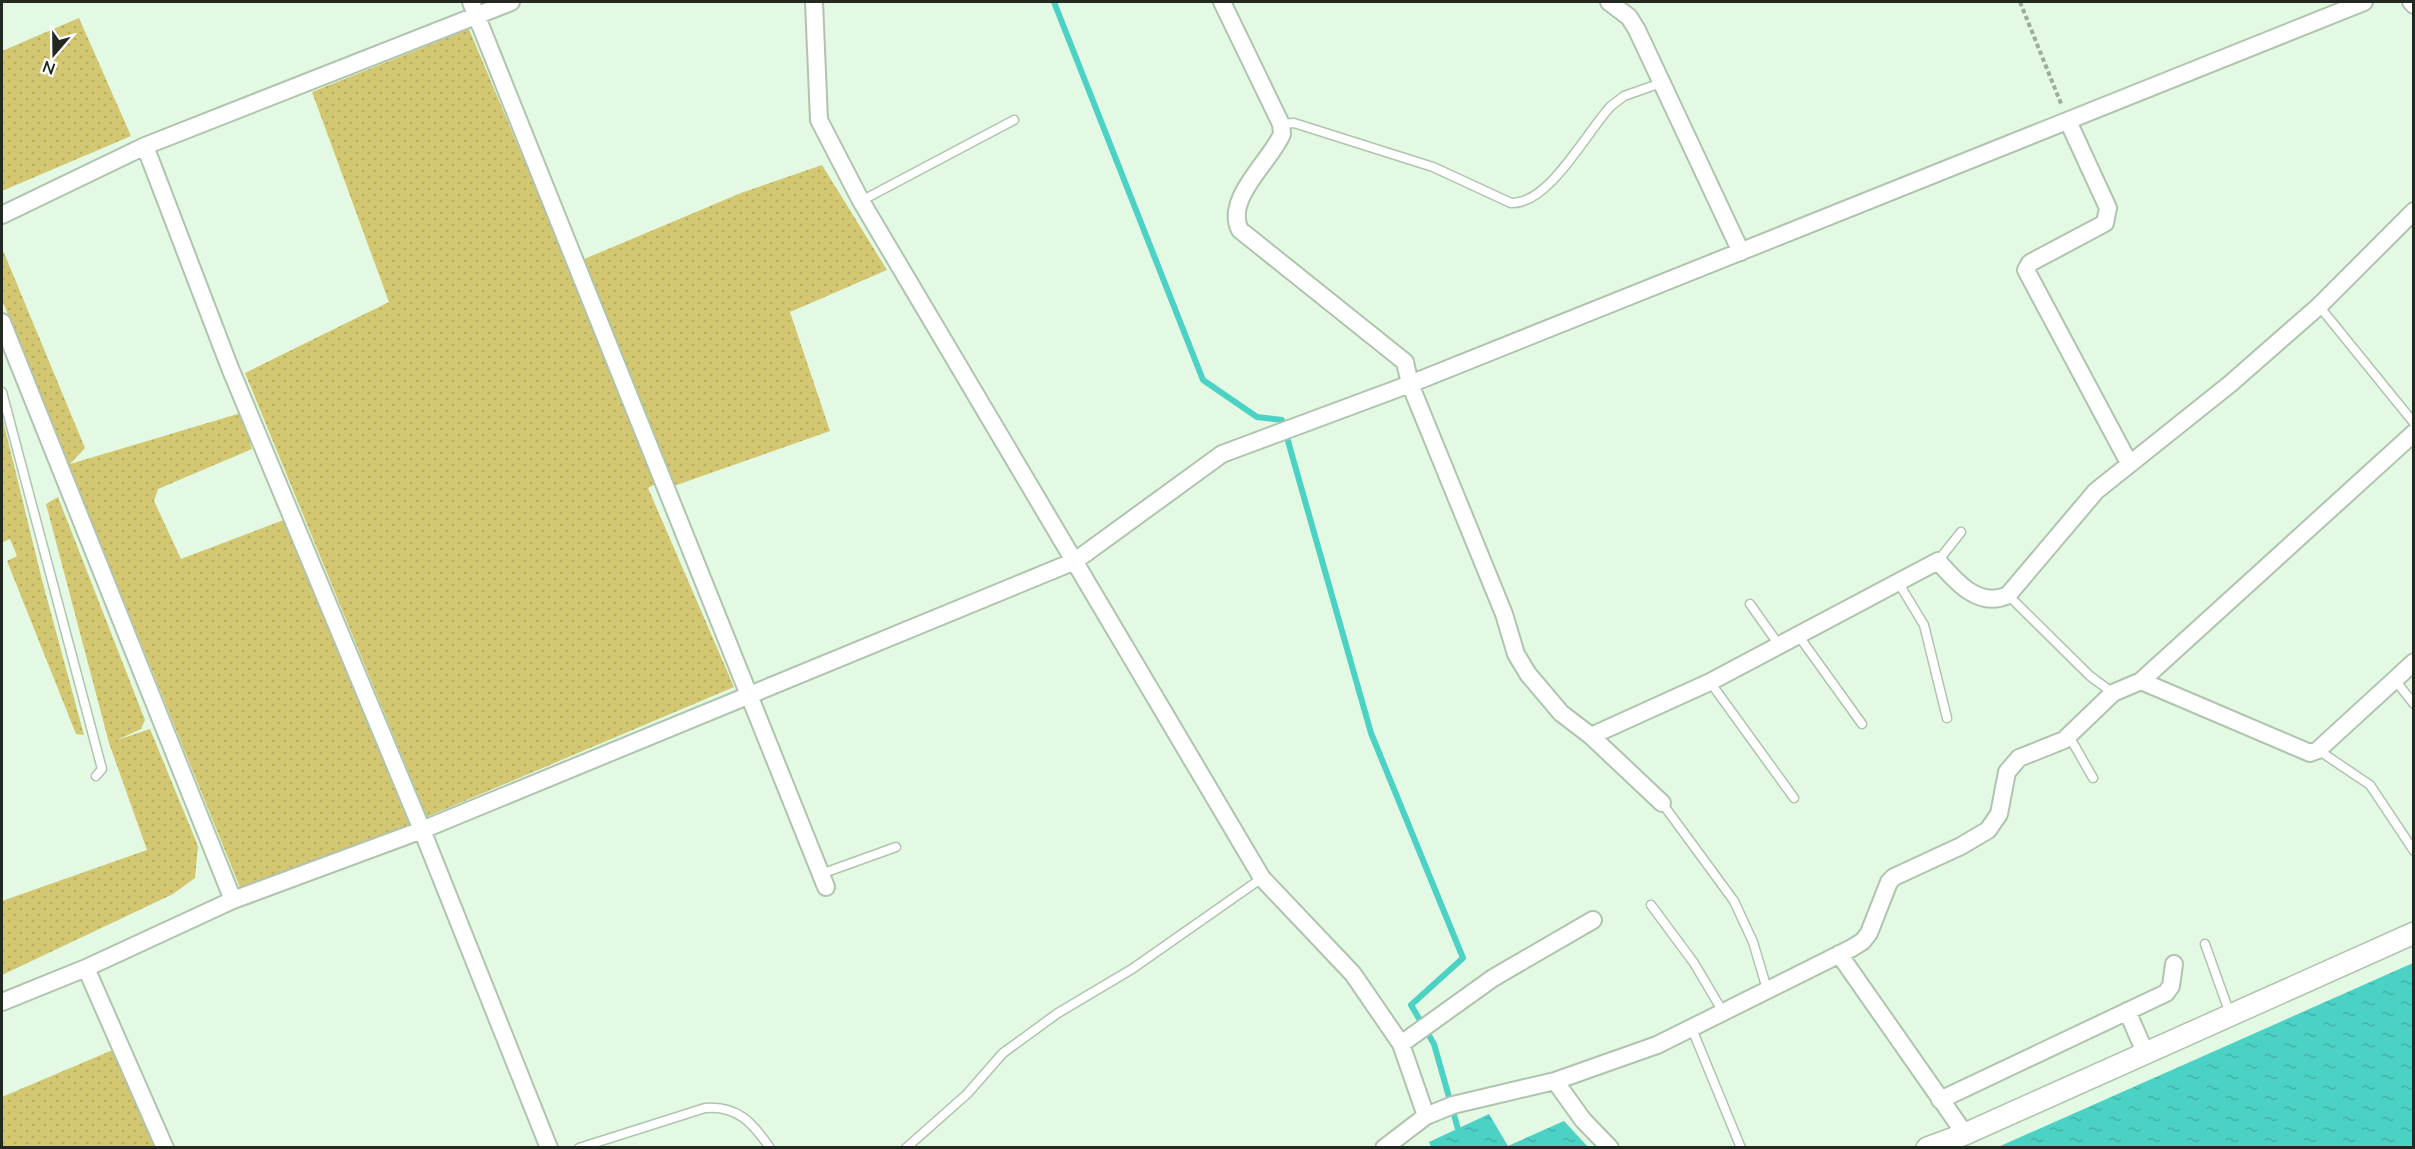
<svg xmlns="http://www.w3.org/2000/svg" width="2415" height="1149" font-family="Mulish,sans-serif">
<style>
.grass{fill:url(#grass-dots)}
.water{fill:url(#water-ripples)}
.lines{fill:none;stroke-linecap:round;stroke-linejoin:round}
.stream{stroke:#4cd1c5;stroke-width:6}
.service-casing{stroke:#afc4ae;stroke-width:11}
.minor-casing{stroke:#afc4ae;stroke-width:20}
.tertiary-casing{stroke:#afc4ae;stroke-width:24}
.path{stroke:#9cad9c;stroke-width:4;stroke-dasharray:4.5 3;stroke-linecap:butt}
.service{stroke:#fff;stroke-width:8}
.minor{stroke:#fff;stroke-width:16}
.tertiary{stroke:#fff;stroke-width:21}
</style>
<defs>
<pattern id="grass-dots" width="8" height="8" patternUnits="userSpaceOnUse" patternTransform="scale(1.5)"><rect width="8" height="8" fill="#d3c871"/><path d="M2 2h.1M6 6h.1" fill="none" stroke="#b5ac62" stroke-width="1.8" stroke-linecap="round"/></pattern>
<pattern id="water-ripples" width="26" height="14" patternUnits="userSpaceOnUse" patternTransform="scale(1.5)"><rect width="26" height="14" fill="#4cd1c5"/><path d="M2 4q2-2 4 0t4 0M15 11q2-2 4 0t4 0" fill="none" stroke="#42b3a9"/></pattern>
</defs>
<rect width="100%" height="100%" fill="#e3f9e3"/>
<path class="grass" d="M 79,18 L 131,136 L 2,191 L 2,51 Z
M 469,29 L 659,482 L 648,488 L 734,687 L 427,817 L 245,373 L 389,302 L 312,92 Z
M 822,165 L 887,270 L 790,312 L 830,431 L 674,486 L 582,260 L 741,193 Z
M 2,248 L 85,448 L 70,464 L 241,413 L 252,449 L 158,489 L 154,501 L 181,559 L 286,519 L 412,825 L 241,890 L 2,300 Z
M 2,416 L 42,580 L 84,735 L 76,734 L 7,561 L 17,556 L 10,539 L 3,542 L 2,538 Z
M 58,497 L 145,720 L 141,729 L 117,740 L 150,729 L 198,846 L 195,878 L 173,894 L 2,975 L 2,901 L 147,850 L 109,743 L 46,504 Z
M 115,1049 L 159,1148 L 2,1147 L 2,1097 Z"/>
<path class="water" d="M 2413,963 L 2413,1147 L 1998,1147 Z
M 1489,1114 L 1508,1146 L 1564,1121 L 1588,1147 L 1431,1147 L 1429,1142 Z"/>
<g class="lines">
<path class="stream" d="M 1054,2 L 1203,380 L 1257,417 L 1282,420 L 1371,733 L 1463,958 L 1411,1005 L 1434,1044 L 1458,1129"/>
<defs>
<path id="service" d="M 1281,124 L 1294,123 L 1433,167 L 1511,203 C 1549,205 1587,131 1611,106 L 1624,96 L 1661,83
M 861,201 L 1014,120
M 2319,306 L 2414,423
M 2,392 L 102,769 L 96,776
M 1938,561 L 1961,532
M 1898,582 L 1924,625 L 1947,718
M 2008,595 L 2090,676 L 2113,693
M 1750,604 L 1779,645
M 1798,635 L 1862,724
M 2394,679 L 2414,704
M 1710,682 L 1794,798
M 2069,736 L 2093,778
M 2318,750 L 2370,785 L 2414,851
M 1662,803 L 1734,901 L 1753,942 L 1767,989
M 821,874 L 896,847
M 1651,905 L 1694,963 L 1723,1012
M 2205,944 L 2230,1014
M 1692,1029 L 1741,1148
M 579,1148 L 705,1108 C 737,1105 753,1123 770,1148
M 906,1148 L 967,1094 L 1003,1053 L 1058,1013 L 1132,969 L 1262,878"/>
<path id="minor" d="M 471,2 L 826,887
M 814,2 L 819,120 L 861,201 L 1262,878 L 1353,974 L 1401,1044 L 1426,1116
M 1222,2 L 1281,124 L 1282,134 C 1270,162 1224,199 1240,230 L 1405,362 L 1410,384 L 1504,614 L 1516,654 L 1528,674 L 1561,713 L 1591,736 L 1662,803
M 1609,2 L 1629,17 L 1637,30 L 1741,252
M 2411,2 L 2414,5
M 2068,121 L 2108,208 L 2105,223 L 2030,263 L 2026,270 L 2129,463
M 145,146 L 230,368 L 422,830 L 549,1148
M 2,215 L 145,146 L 511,2
M 2,322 L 233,900
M 2141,681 L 2310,753 L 2318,750 L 2414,662
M 1591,736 L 1710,682 L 1938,561 C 1955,581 1979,609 2008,595 L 2096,491 L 2230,384 L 2319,306 L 2414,211
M 1839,954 L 1965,1134
M 86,968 L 165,1148
M 2,1002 L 86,968 L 233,900 L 422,830 L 1075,561 L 1222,454 L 1410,384 L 2364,2
M 2127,1011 L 2145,1052
M 1401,1044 L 1493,978 L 1593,920
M 1555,1081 L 1583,1120 L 1610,1148
M 1940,1100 L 2166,993 L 2171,986 L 2174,964
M 1384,1148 L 1426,1116 L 1453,1105 L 1555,1081 L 1657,1045 L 1852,948 L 1863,941 L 1869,933 L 1889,882 L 1894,877 L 1961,846 L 1988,830 L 1999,814 L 2007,772 L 2019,758 L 2064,740 L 2113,693 L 2141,681 L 2414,433"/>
<path id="tertiary" d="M 1927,1148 L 1965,1134 L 2414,933"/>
</defs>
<use href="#service" class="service-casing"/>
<use href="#minor" class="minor-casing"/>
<use href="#tertiary" class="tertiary-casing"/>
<path class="path" d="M 2020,2 L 2062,106"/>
<use href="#service" class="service"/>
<use href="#minor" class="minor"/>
<use href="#tertiary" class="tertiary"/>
</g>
<rect width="2415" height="1149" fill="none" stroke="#212921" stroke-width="6"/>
<g transform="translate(54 54) rotate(200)" stroke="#ffffff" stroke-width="4.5" paint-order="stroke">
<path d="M0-4.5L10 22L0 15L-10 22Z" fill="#212921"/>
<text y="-9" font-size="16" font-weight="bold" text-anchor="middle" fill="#212921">N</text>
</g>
</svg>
